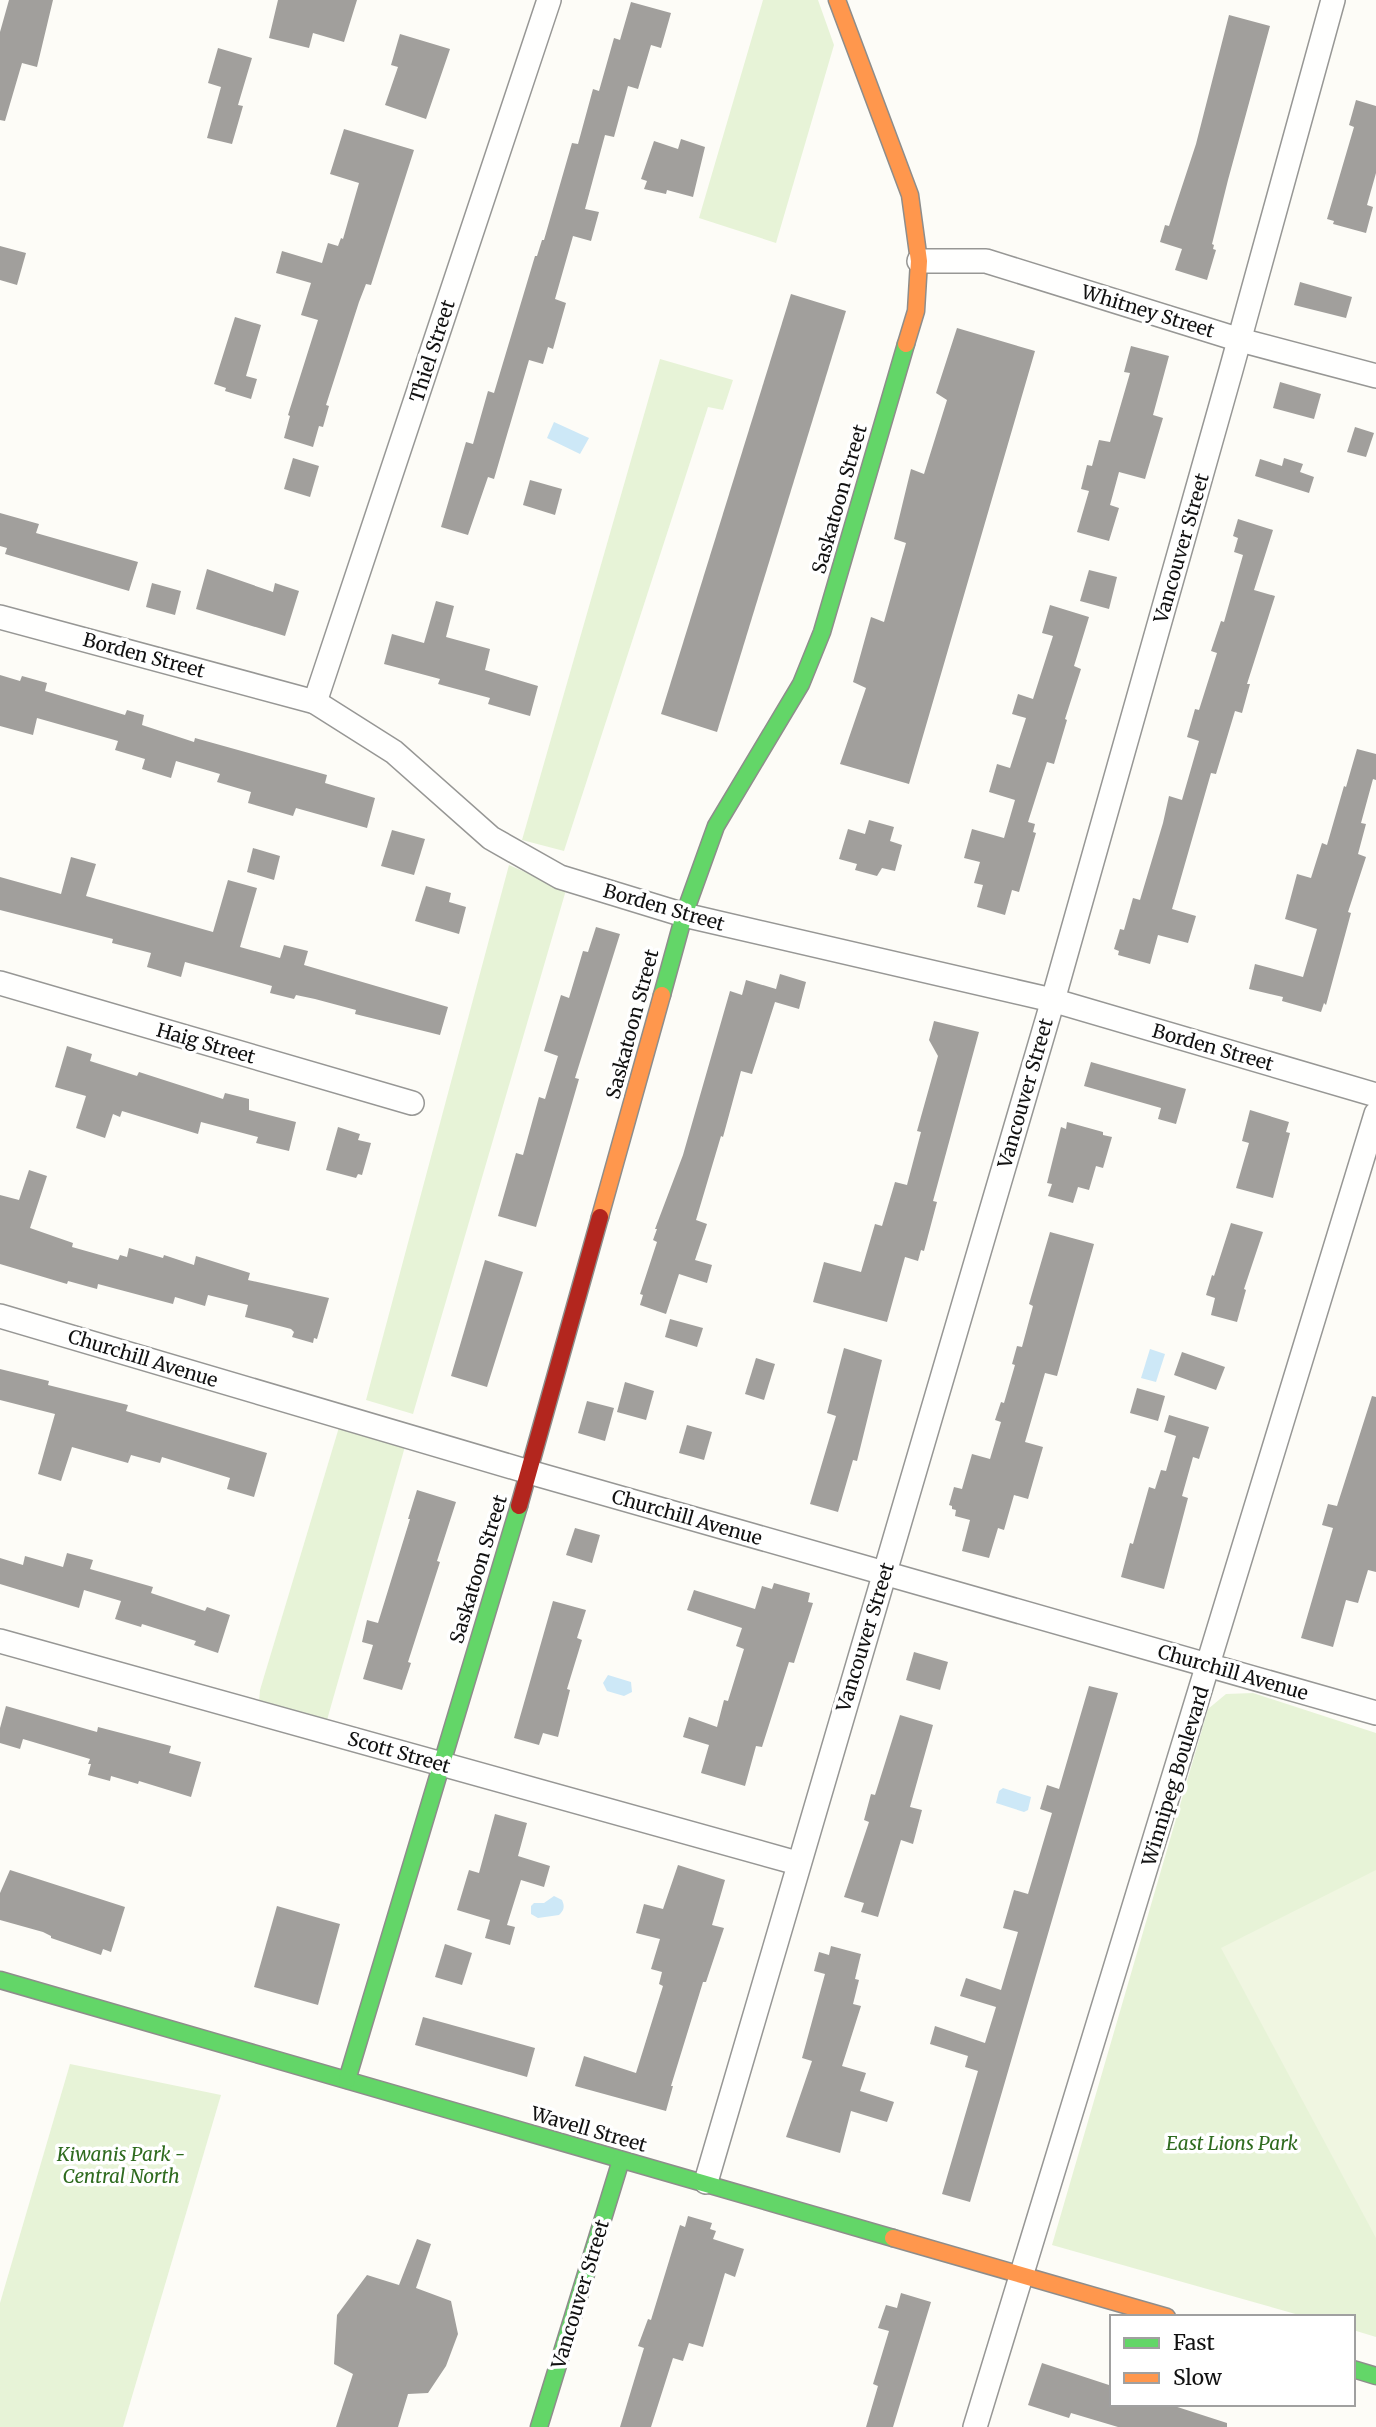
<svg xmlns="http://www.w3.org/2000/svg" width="1376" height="2427" font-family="Merriweather,serif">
	<rect width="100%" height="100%" fill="#fdfcf7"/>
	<g fill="#e7f3d7">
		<polygon points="763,0 818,0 834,45 776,243 699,218"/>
		<polygon points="660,359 733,380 723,410 708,407 564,851 522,840"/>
		<polygon points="509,865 566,890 413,1414 366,1400"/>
		<polygon points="340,1424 406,1443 327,1720 259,1702 260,1690"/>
		<polygon points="1253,1693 1376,1733 1376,2337 1353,2330 1353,2317 1306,2317 1052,2245 1208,1709 1226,1694"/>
		<polygon points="70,2064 221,2095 123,2427 0,2427 0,2303"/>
	</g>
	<polygon fill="#f0f6e1" points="1376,1870 1376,2238 1221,1948"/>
	<g fill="#cde8f7">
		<polygon points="554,422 589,438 580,454 547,438"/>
		<polygon points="1150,1349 1165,1354 1156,1382 1141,1378"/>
		<polygon points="608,1675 631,1682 632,1692 624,1696 607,1691 603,1683"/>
		<polygon points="1003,1788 1031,1797 1028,1810 1024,1812 996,1803 999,1791"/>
		<path d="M 554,1896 L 562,1900 C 565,1907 564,1910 559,1915 L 538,1918 L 531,1914 L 531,1906 L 534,1903 L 544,1903 Z"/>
	</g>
	<g fill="#a19f9c">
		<polygon points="9,0 53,0 37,67 22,63 5,121 0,120 0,32"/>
		<polygon points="278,0 357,0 344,42 313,33 309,48 269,38"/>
		<polygon points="631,2 671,13 661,48 651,45 638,89 628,86 614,137 605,135 585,209 599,212 591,241 573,236 555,299 566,303 553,349 548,347 543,364 529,360 494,479 488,477 468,535 441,527 466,442 473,444 488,391 494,393 535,256 537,256 542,240 544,240 572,143 578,144 593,89 599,91 614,38 620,40"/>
		<polygon points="1229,15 1270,26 1228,180 1212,244 1214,245 1213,249 1216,250 1207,280 1175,270 1182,249 1160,242 1165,225 1169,226 1196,144"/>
		<polygon points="400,34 450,49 426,119 385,105 398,67 391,65"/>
		<polygon points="218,48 252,58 238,105 243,106 232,144 207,138 221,87 208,83"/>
		<polygon points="1356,100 1376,106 1376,173 1367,205 1373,207 1366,233 1333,224 1334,221 1327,219 1354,127 1349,125"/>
		<polygon points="344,129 414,150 371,285 366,284 359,302 326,405 329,406 323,427 319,426 313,447 284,438 290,416 288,415 318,320 301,315 311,283 276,273 282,251 322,263 328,243 338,246 341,238 343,239 359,183 330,174"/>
		<polygon points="681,139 705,147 693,197 667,190 666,194 644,189 647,181 641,179 654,141 678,149"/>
		<polygon points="0,246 26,253 17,285 0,280"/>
		<polygon points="1300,282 1352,297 1346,318 1294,305"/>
		<polygon points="791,294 846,311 717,732 661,714"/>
		<polygon points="235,317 261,325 246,376 257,379 251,399 225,391 226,388 214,384"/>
		<polygon points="957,328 1035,351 909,784 840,764 866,688 853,682 871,617 884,622 906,543 894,539 911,469 924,474 947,400 936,393"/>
		<polygon points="1131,346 1169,356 1153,415 1163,418 1145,479 1119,472 1110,505 1119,508 1109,541 1077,532 1089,491 1081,489 1087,465 1092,466 1099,440 1110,442 1130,373 1124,372"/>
		<polygon points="1280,382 1321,394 1314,419 1273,408"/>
		<polygon points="1355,427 1374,433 1366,457 1347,452"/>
		<polygon points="293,458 319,466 310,497 284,489"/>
		<polygon points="1284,458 1303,464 1300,472 1314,477 1309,493 1255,476 1260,459 1282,466"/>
		<polygon points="530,480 562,489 555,515 523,505"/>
		<polygon points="0,513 39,524 36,533 138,562 129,591 5,554 7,548 0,546"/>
		<polygon points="1238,519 1273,530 1254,590 1275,596 1247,684 1250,684 1242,713 1235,711 1216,774 1211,773 1172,909 1196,916 1188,943 1158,935 1150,964 1118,955 1119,951 1114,949 1120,929 1124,930 1133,898 1140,900 1163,823 1169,796 1182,800 1199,741 1187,737 1195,709 1199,710 1217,653 1211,651 1221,621 1224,622 1243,555 1234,552 1238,538 1233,536"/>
		<polygon points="207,569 273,592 275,583 299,591 285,636 196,609"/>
		<polygon points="1089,570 1117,577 1109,609 1080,601"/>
		<polygon points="152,583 181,591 175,615 146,607"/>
		<polygon points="436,601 454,606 446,637 490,649 485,670 538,686 530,716 488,704 490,698 438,684 440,679 384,664 392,634 424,643"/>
		<polygon points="1050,605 1089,617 1074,666 1081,669 1065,719 1067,720 1054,764 1047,762 1028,822 1035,824 1033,832 1036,833 1019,892 1012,890 1005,915 977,907 983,885 974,883 980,862 964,858 972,829 1004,838 1015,800 989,792 997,764 1010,768 1026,718 1012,714 1018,694 1033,699 1053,636 1042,633"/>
		<polygon points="0,675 20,681 22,676 47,683 45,691 125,715 127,710 144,715 142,725 194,742 195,738 327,775 325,783 375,798 367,828 296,808 293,816 248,803 251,792 217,782 220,774 176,761 171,778 142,769 145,759 115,750 118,741 37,718 33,735 0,726"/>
		<polygon points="1357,749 1376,754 1376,780 1373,779 1361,823 1366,824 1358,854 1366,857 1348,912 1351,913 1326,1005 1324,1003 1321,1012 1282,1001 1283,997 1249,989 1255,964 1303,977 1317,929 1285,919 1297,874 1311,878 1322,843 1327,845 1344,786 1346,787"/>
		<polygon points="869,820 894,827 890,841 902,845 895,871 882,868 877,876 855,870 857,864 839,859 848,829 865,834"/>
		<polygon points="392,830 425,839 414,875 381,866"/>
		<polygon points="253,848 280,856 274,880 247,872"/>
		<polygon points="71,857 96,864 86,896 213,932 228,880 257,888 240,947 280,958 284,945 308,951 304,965 448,1007 440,1035 355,1014 356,1010 315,999 296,995 294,999 270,993 272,986 185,962 181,977 147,967 151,953 112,943 113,939 0,910 0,877 61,894"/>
		<polygon points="426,886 451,893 449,902 466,907 459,934 415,921"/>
		<polygon points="596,927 620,934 575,1078 579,1079 536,1227 498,1216 516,1153 523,1155 539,1097 545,1099 558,1056 544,1051 561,995 569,998 583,951 588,952"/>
		<polygon points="780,974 806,982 799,1009 775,1002 752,1074 741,1071 723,1137 721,1136 696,1220 707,1224 695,1260 712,1265 707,1283 679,1274 666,1314 640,1305 643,1295 640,1294 657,1242 653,1240 657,1229 655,1229 683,1155 730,991 742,995 746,980 776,989"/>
		<polygon points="934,1021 979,1032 933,1201 937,1202 924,1251 921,1250 918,1261 905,1257 887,1322 813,1302 824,1262 861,1272 875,1224 882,1226 895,1182 907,1185 921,1132 917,1131 938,1056 929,1040"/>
		<polygon points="67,1046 92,1054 90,1061 137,1076 139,1072 223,1099 225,1093 249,1099 249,1110 296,1122 289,1151 256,1143 258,1137 201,1122 198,1134 122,1111 120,1117 113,1114 105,1138 76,1128 86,1096 55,1087"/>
		<polygon points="1091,1062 1186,1089 1176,1124 1158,1119 1161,1108 1084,1086"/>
		<polygon points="1250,1110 1289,1122 1286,1132 1290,1133 1273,1198 1236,1188 1249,1143 1242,1141"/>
		<polygon points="1067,1122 1103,1132 1103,1135 1112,1137 1103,1168 1096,1166 1089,1190 1078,1187 1073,1203 1048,1196 1052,1184 1047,1183 1061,1127 1066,1129"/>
		<polygon points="338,1127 360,1134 358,1140 371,1143 362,1175 358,1174 356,1178 326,1170"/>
		<polygon points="29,1170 47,1176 30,1228 73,1243 72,1247 118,1260 120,1255 127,1257 129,1248 163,1258 164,1255 194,1265 196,1256 250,1273 248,1280 329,1298 317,1339 314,1338 313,1343 292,1337 294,1332 291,1329 245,1317 248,1305 208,1295 205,1306 175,1297 173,1304 98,1284 97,1289 68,1281 67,1284 0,1264 0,1195 19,1200"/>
		<polygon points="1231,1223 1263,1232 1244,1289 1246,1290 1237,1322 1211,1315 1215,1298 1206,1295 1212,1275 1214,1276"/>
		<polygon points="1050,1232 1094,1244 1057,1376 1045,1373 1025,1442 1043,1447 1028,1499 1014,1495 1004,1530 998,1528 989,1558 962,1551 970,1520 955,1516 956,1510 952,1509 952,1506 949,1505 954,1487 962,1489 972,1454 990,1459 1001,1422 995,1420 1001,1402 1004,1403 1015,1365 1012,1364 1017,1346 1022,1347 1033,1306 1029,1304"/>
		<polygon points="485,1260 523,1272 487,1387 451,1376"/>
		<polygon points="670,1319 703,1328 697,1347 665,1337"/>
		<polygon points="844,1348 882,1360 857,1461 853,1460 838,1512 810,1504 836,1416 827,1413"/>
		<polygon points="1182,1352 1225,1367 1216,1390 1174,1375"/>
		<polygon points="756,1358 775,1364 764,1400 745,1394"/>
		<polygon points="0,1369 49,1381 48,1385 128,1405 126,1411 267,1453 254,1497 227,1489 230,1478 162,1457 160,1463 131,1455 128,1463 72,1447 61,1481 38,1474 55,1414 0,1400"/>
		<polygon points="625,1382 654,1391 646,1420 617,1412"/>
		<polygon points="1137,1388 1165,1396 1158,1421 1130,1413"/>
		<polygon points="1372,1396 1376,1397 1376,1572 1368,1570 1358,1603 1346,1600 1333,1647 1301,1638 1333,1528 1322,1525 1328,1504 1337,1506"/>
		<polygon points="587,1401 614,1408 605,1441 578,1433"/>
		<polygon points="1169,1415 1209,1427 1199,1459 1193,1457 1182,1496 1188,1498 1164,1589 1121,1577 1130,1543 1133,1544 1149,1487 1155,1489 1161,1470 1166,1471 1176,1436 1164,1432"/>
		<polygon points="687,1425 712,1432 704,1460 679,1453"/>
		<polygon points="417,1490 456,1502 437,1561 440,1562 408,1662 411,1663 402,1690 363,1679 373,1645 362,1642 367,1620 378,1623 410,1519 408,1519"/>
		<polygon points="575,1528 600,1535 592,1563 566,1555"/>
		<polygon points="67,1553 93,1560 90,1569 153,1587 151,1593 205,1611 207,1607 230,1615 218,1653 194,1645 196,1641 142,1624 141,1627 115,1619 121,1601 84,1590 79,1608 0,1584 0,1558 23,1565 25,1556 63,1567"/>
		<polygon points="774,1583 810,1593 808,1602 813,1603 794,1663 789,1662 762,1747 756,1746 745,1786 701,1773 709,1745 683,1737 689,1717 717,1727 724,1700 728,1701 744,1649 736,1646 742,1628 687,1610 694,1590 755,1609 762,1586 772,1589"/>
		<polygon points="553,1601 586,1610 577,1638 582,1640 567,1689 570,1690 558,1737 543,1733 539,1745 514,1738"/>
		<polygon points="914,1652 948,1662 940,1690 906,1680"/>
		<polygon points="1089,1686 1118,1693 970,2202 942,2194 978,2071 965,2067 968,2056 930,2044 935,2026 985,2043 996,2007 960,1996 966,1978 1001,1990 1018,1932 1003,1928 1014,1890 1028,1894 1052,1813 1040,1809 1047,1785 1059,1789"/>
		<polygon points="6,1706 97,1732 98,1727 171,1746 169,1753 201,1762 191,1797 139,1781 138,1784 111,1776 110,1781 88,1775 91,1764 88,1764 90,1759 23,1739 20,1749 0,1743 0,1728"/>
		<polygon points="900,1715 933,1725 910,1807 922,1810 913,1844 901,1840 878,1917 861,1912 864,1903 844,1897 869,1822 864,1820 871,1794 875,1795"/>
		<polygon points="495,1814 527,1823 518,1856 550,1866 544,1887 521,1880 507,1925 515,1927 510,1945 485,1938 490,1920 457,1910 469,1870 479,1873"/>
		<polygon points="678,1865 725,1880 712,1925 724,1928 706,1982 703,1982 671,2086 673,2086 666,2111 575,2086 584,2056 636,2073 663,1986 659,1984 662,1972 651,1969 660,1939 636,1933 644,1904 663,1909"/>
		<polygon points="10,1870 125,1907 111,1952 103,1949 101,1955 51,1938 51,1936 43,1932 0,1920 0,1893"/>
		<polygon points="277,1906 340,1924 318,2005 254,1987"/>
		<polygon points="445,1944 472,1953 462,1985 435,1977"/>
		<polygon points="831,1946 861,1954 855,1979 859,1980 853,2004 861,2006 842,2066 866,2073 860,2091 894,2102 887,2122 851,2111 840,2153 786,2137 812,2061 802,2058 825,1974 814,1971 819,1952 829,1955"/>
		<polygon points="423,2017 535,2048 527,2077 415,2045"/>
		<polygon points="688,2216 712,2223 710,2229 716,2231 713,2239 744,2249 735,2277 725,2273 703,2347 689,2343 683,2361 673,2358 651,2427 620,2427 644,2348 638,2346 648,2319 651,2320 680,2225 685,2227"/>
		<polygon points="417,2239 431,2244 416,2288 451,2301 458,2334 446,2366 428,2393 408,2394 398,2427 336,2427 353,2374 334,2364 337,2315 367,2275 399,2285"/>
		<polygon points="901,2293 931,2302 893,2427 866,2427 878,2386 873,2384 889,2331 878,2328 886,2305 897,2308"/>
		<polygon points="1042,2363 1112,2386 1112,2404 1168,2404 1227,2423 1227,2427 1118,2427 1071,2413 1069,2418 1028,2405"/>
	</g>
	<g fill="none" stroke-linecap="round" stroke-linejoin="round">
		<g stroke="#979795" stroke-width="26">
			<g id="street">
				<polyline points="919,261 986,261 1240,340 1376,376"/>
				<polyline points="0,617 315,702 394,752 491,838 560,877 684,915 1052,1000 1376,1095"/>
				<polyline points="315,702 549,0"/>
				<polyline points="0,983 412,1103"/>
				<polyline points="0,1316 529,1472 1376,1713"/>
				<polyline points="0,1641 797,1863"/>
				<path d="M 706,2182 C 819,1787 939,1394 1053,1000 C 1148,667 1242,334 1333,0"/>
				<polyline points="975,2427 1376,1114"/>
			</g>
		</g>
		<g stroke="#8e8d8b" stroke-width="19">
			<g id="fast">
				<polyline points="662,995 684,915 716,826 801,684 822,632 906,344"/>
				<polyline points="0,1980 893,2238"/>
				<polyline points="347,2080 519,1506"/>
				<polyline points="1353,2369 1376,2376"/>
				<polyline points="539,2427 621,2160"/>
			</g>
		</g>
		<g stroke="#8e8d8b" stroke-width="19">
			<g id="slow">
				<polyline points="837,0 910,195 919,261 916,311 906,344"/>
				<polyline points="600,1217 662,995"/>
				<polyline points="893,2238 1167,2317"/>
			</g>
		</g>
		<g stroke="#8e8d8b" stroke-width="19">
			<polyline id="jam" points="519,1506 600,1217"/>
		</g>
		<use href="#street" stroke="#fffffe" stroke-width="23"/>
		<use href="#fast" stroke="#63d668" stroke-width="16"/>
		<use href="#slow" stroke="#ff974d" stroke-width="16"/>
		<use href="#jam" stroke="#b3261e" stroke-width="16"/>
	</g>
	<g text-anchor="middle" stroke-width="7" stroke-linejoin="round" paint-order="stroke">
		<g font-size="19" fill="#111" stroke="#fff">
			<text transform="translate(1148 311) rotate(17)" y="7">Whitney Street</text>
			<text transform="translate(432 351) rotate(-72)" y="7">Thiel Street</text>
			<text transform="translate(839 499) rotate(-74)" y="7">Saskatoon Street</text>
			<text transform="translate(1181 548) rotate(-74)" y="7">Vancouver Street</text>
			<text transform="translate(144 655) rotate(15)" y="7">Borden Street</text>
			<text transform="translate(664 907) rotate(16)" y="7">Borden Street</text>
			<text transform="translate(632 1024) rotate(-75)" y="7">Saskatoon Street</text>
			<text transform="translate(206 1043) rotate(16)" y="7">Haig Street</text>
			<text transform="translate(1213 1047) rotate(16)" y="7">Borden Street</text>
			<text transform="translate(1025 1093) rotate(-74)" y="7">Vancouver Street</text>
			<text transform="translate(143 1358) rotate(17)" y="7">Churchill Avenue</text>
			<text transform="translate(687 1517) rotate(16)" y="7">Churchill Avenue</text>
			<text transform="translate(478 1569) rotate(-73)" y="7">Saskatoon Street</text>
			<text transform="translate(865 1637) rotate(-73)" y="7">Vancouver Street</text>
			<text transform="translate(1233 1672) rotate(16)" y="7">Churchill Avenue</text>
			<text transform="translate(399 1752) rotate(16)" y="7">Scott Street</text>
			<text transform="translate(1175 1776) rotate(-73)" y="7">Winnipeg Boulevard</text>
			<text transform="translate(589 2129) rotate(16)" y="7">Wavell Street</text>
			<text transform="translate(580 2294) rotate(-73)" y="7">Vancouver Street</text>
		</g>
		<g font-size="19" font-style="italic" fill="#2f6b1f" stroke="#fff">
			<text x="1232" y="2150">East Lions Park</text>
			<text x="121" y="2161">Kiwanis Park -<tspan x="121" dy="22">Central North</tspan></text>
		</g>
	</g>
	<rect x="1110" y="2315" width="245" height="91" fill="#ffffff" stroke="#a0a0a0" stroke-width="2"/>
	<rect x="1124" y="2338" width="35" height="10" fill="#63d668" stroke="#a0a0a0" stroke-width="2"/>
	<text x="1173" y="2350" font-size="21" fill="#111111">Fast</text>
	<rect x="1124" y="2373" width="35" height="10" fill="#ff974d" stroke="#a0a0a0" stroke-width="2"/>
	<text x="1173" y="2385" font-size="21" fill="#111111">Slow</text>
</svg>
